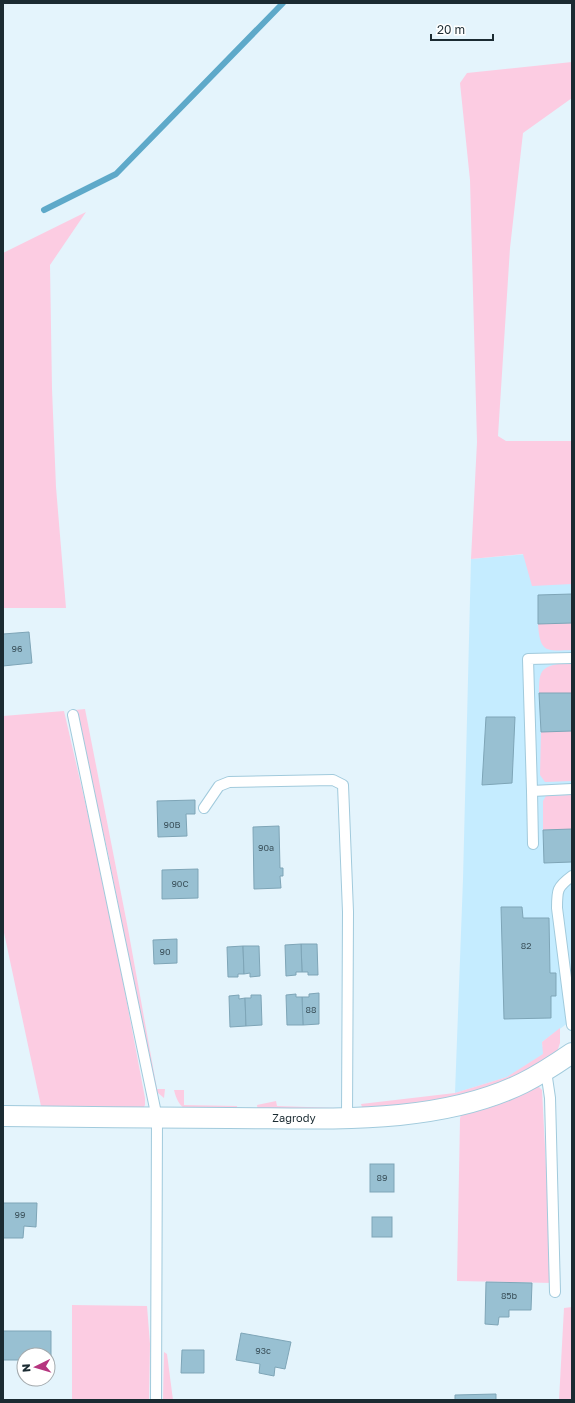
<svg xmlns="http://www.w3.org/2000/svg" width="575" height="1403" font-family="'Golos Text',sans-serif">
	<rect width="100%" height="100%" fill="#e4f4fc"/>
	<polygon fill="#c5ecff" points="572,550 572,1020 542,1042 544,1054 507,1077 455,1093 463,879 471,559"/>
	<g fill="#fccce2">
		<polygon points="572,62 572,98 523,133 510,248 498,436 506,441 572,441 572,584 532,586 523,554 471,559 477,442 470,180 460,83 467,73"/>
		<polygon points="86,212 50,265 52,389 56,487 66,608 3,608 3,253"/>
		<path d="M 572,623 L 572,650 C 546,651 540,653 538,624 Z"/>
		<path d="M 563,663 L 572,663 L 572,693 L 539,693 C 539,671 540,667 563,663 Z"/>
		<polygon points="85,709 128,929 157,1089 165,1089 164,1098 157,1092 154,1087 108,853 75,710"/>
		<polygon points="64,711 107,897 145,1098 145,1105 143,1109 3,1109 3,1106 41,1106 3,928 3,716"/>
		<polygon points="572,731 572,781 545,782 540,775 541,732"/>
		<polygon points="572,795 572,829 543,830 543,801 546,796"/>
		<polygon points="560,1028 560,1043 557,1052 519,1078 456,1098 363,1110 361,1104 455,1093 507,1077 543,1054 542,1042"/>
		<polygon points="534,1087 539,1087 542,1090 552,1283 457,1281 460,1119 461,1114"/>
		<path d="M 174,1090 L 184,1090 L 184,1105 L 237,1106 L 238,1113 L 187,1110 C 179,1106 176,1098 174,1090 Z"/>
		<polygon points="276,1101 277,1106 337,1108 332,1112 258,1113 257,1105"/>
		<polygon points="72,1305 147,1306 150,1344 149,1400 72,1400"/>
		<polygon points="572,1307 572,1400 559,1400 564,1308"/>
		<polygon points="164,1352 167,1354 173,1400 163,1400"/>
	</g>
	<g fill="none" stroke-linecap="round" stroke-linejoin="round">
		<polyline stroke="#5ea9c9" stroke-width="6" points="44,210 116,174 283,3"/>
	</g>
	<g fill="#98c0d2" stroke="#7ea5b7">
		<polygon points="572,594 572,623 538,624 538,595"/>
		<polygon points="29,632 32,663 3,666 3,634"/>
		<polygon points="539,693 572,693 572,731 541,732"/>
		<polygon points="486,717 515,717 512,783 482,785"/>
		<polygon points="195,800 195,814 186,814 187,836 158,837 157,801"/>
		<polygon points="279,826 280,868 283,868 283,876 280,876 281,888 254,889 253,827"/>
		<polygon points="572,829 572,862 544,863 543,830"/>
		<polygon points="198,869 198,898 162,899 162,870"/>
		<polygon points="501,907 522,907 523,918 549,918 550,973 556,973 556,996 551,996 551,1018 504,1019"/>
		<polygon points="177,939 177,963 154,964 153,940"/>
		<polygon points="301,944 317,944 318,975 308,975 308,972 302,972"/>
		<polygon points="301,944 302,972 296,972 296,975 286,976 285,945"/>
		<polygon points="243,946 244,974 238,974 238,977 228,977 227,947"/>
		<polygon points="243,946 259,946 260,976 250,977 250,973 244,974"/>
		<polygon points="319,993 319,1024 303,1025 302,997 309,997 309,994"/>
		<polygon points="296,994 296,997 302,997 303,1025 287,1025 286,995"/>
		<polygon points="239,995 239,999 245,998 246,1026 230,1027 229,996"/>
		<polygon points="251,995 261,995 262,1025 246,1026 245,998 251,998"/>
		<rect x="370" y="1164" width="24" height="28"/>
		<polygon points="3,1203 37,1203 36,1227 24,1226 23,1238 3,1238"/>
		<rect x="372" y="1217" width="20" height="20"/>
		<polygon points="486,1282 532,1283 531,1310 509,1310 509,1317 499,1317 498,1325 485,1324"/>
		<polygon points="3,1331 51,1331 51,1360 48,1360 48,1355 24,1355 24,1360 3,1360"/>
		<polygon points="241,1333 291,1342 285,1369 275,1367 274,1376 259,1373 260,1364 236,1360"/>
		<polygon points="182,1350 204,1350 204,1373 181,1373"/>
		<polygon points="496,1394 496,1400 455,1400 455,1395"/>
	</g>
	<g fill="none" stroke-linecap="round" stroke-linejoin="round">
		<g stroke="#a1cadc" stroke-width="12">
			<g id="lane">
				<polyline points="572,658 528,659 532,791 572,789"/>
				<polyline points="73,715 157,1118 156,1400"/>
				<polyline points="532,791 533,844"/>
				<polyline points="204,808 219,786 229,782 333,780 343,785 348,912 347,1118"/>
				<path d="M 572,876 C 557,887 557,890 557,908 L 572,1025"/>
				<polyline points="546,1071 550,1098 555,1292"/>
			</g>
		</g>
		<g stroke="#a1cadc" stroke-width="22">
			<path id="street" d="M 3,1116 C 78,1117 154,1118 229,1118 C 324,1118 436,1126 523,1083 C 541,1074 556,1064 572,1053"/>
		</g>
		<use href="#lane" stroke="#fff" stroke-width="10"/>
		<use href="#street" stroke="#fff" stroke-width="20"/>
	</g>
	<g text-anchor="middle" stroke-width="3" stroke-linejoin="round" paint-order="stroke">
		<g font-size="9" fill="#3a505a">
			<text x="17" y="652">96</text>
			<text x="172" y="828">90B</text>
			<text x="266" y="851">90a</text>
			<text x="180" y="887">90C</text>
			<text x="526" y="949">82</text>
			<text x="165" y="955">90</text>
			<text x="311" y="1013">88</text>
			<text x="382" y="1181">89</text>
			<text x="20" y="1218">99</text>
			<text x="509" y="1299">85b</text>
			<text x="263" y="1354">93c</text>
		</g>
		<g font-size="11" fill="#1b2b32" stroke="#fff">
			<text x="294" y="1122">Zagrody</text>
		</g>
	</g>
	<rect width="575" height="1403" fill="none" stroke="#1b2b32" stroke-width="8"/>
	<g transform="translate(36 1367) rotate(265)"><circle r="19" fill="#ffffff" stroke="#a4aaad"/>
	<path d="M0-3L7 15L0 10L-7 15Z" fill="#b6357f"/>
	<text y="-6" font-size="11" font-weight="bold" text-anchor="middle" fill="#1b2b32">N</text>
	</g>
	<path d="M431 34v6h62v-6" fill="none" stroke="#1b2b32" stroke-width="2"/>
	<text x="437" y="34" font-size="12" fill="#1b2b32" stroke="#ffffff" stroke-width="3" paint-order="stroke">20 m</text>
</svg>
